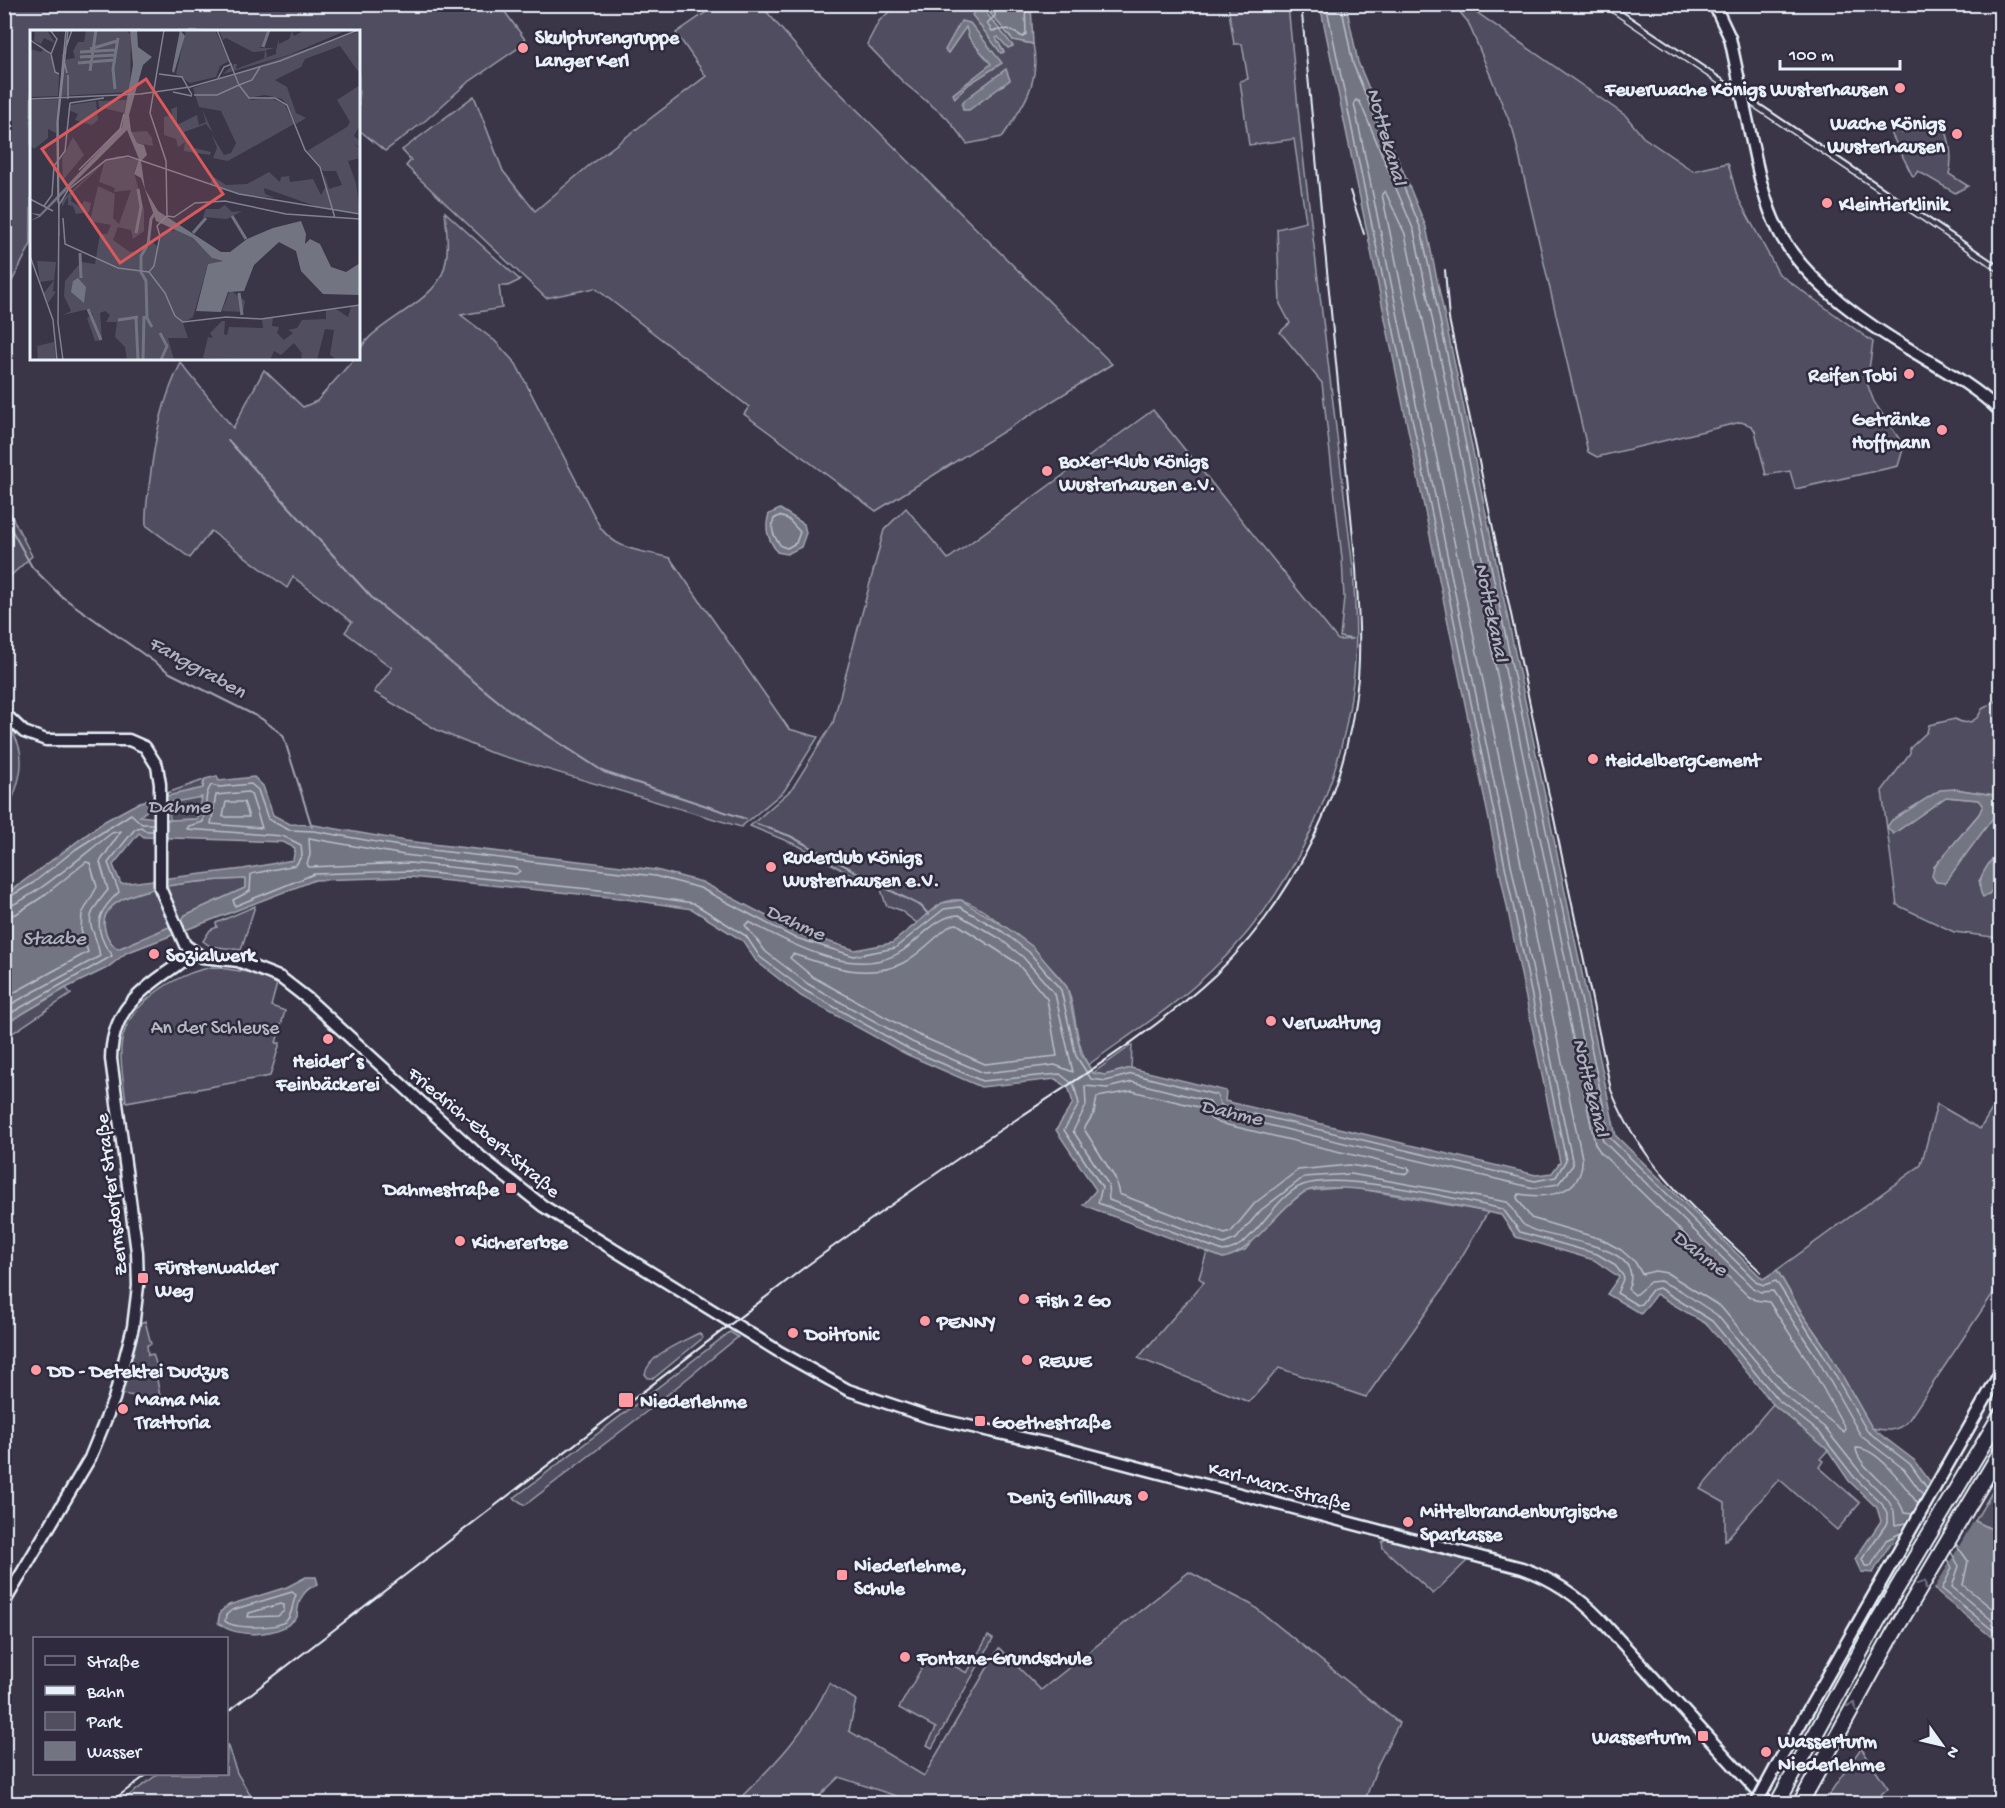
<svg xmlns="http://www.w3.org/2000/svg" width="2005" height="1808" font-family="'Gochi Hand',sans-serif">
	<rect width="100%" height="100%" fill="#3a3648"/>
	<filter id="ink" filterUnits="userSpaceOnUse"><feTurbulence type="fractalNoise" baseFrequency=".0167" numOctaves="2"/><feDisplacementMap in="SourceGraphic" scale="12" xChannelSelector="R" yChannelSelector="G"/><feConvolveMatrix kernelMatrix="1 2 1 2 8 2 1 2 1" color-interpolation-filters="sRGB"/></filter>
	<g filter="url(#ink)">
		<g fill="#504e5f" stroke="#9ca0ac" stroke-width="1.5">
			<polygon points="5,4 506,5 502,8 527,42 466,84 426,120 385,151 359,130 358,32 32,32 31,244 5,295"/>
			<polygon points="718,4 761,5 812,65 1112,364 876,511 744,414 749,407 595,288 546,298 406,166 411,160 402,150 474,96 503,171 535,211 592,163 706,76 676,33"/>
			<path d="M 897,5 L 990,5 L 990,13 L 1013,40 L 1033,44 C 1041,82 1023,107 1002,137 L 967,144 L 947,118 L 903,82 L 867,44 L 879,21 Z"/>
			<path d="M 1228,5 L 1288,5 L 1301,139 L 1353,568 C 1355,606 1358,644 1353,682 C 1341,789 1290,897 1211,971 C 1174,1007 1129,1035 1088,1065 C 1074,1041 1076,1003 1066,986 C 1053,966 983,903 960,900 C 942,898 930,912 917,923 L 900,910 L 886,905 L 880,886 L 863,881 L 799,846 L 750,826 L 792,789 L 833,723 L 884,530 L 906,508 L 948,559 L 1153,410 L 1338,640 L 1353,639 L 1340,637 L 1344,598 L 1342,558 L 1322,383 L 1280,332 L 1290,323 L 1280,304 L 1277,229 L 1306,222 L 1294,139 L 1249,145 L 1240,81 L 1248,79 L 1242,44 L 1234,44 Z"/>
			<polygon points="1454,5 1466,5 1626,116 1643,137 1693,171 1728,163 1737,196 1779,274 1873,342 1867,383 1874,402 1904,446 1898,466 1795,489 1790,471 1766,475 1755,431 1752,426 1741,422 1597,457 1588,452 1513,130 1468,22"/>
			<path d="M 1932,118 C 1951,122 1953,159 1949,174 L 1968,186 L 1955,193 L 1918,171 L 1914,176 L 1912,175 L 1891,133 L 1900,128 L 1902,133 L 1933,123 Z"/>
			<path d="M 445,212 L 520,280 L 508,286 L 499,286 L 502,308 L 461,315 L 495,341 L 516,364 L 600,527 C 618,552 642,550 670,558 L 789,729 L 818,737 L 784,791 L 741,827 L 489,752 L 437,730 L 374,692 L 392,668 L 345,632 L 352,622 L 293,577 L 287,588 L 211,531 L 190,558 L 146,525 C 145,510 148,494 150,479 C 155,438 162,400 181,363 L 233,428 L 264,370 L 303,407 L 317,401 L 354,359 L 358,358 C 358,329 431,307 443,272 C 450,253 447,233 445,212 Z"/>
			<polygon points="4,501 32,556 5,581 4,581"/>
			<path d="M 2000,699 L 2000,796 L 1955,789 L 1893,834 L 1946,797 L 1979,800 L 1984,805 L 1979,814 L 1934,867 L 1944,883 L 2000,808 L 2000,848 L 1979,881 L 1989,894 L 2000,873 L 2000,938 L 1954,932 L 1897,905 L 1882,791 L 1910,753 L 1910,748 L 1927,732 L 1929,725 L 1955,719 C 1967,726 1977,722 1982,709 Z"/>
			<path d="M 5,724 C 32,750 20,785 5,815 Z"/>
			<polygon points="204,780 197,819 170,820 167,793"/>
			<path d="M 245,879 L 245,888 L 185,915 L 181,922 L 118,949 C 110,944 104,933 104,922 C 104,884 216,880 245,879 Z"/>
			<polygon points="255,906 241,950 210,946 203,941 210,930 217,927 216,923"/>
			<path d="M 213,967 L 254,973 L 277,984 L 271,1006 L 285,1011 L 276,1043 L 280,1043 L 270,1076 L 126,1102 C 124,1084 120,1065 121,1047 C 124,1005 176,973 213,967 Z"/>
			<polygon points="66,988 71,994 5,1038 5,1024"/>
			<polygon points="1132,1045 1131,1068 1105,1075 1093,1073"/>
			<path d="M 2000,1096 L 2000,1283 L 1908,1421 C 1897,1432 1886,1431 1872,1428 L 1828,1351 L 1803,1315 L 1777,1270 L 1921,1165 L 1937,1104 L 1980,1129 Z"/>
			<polygon points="1350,1187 1488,1212 1442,1290 1366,1397 1279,1368 1249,1402 1138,1358 1204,1282 1199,1278 1207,1252 1223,1258 1245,1250 1270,1220 1305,1191"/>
			<polygon points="145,1321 151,1344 147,1345 148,1355 153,1354 158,1370 156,1374 161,1402 155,1399 121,1394 138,1324"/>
			<polygon points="730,1332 738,1337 646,1412 525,1505 514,1498"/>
			<path d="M 699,1333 L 703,1338 L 654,1378 L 648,1378 L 645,1374 C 649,1354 682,1342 699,1333 Z"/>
			<polygon points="1773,1404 1828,1450 1820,1459 1823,1461 1819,1467 1860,1503 1837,1530 1779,1479 1725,1541 1725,1503 1700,1489"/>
			<polygon points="2000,1478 2000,1533 1975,1521"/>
			<polygon points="1386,1539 1467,1561 1433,1594 1383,1548 1382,1542"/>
			<path d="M 1189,1572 L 1252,1605 L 1399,1723 L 1378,1764 L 1364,1803 L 920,1804 L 839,1777 L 812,1803 L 735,1803 C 772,1767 808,1731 829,1683 L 856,1700 L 849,1731 L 924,1776 L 999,1648 L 1041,1690 Z"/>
			<polygon points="988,1636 993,1639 932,1748 927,1745 936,1728 899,1708 930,1653 967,1673"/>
			<polygon points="227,1744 237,1773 255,1803 119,1803 158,1774 226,1774"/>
			<polygon points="1861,1748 1888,1788 1872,1803 1823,1803"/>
		</g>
		<g fill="#737482" stroke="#a2a6b1" stroke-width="1.5" fill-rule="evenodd">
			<polygon points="978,5 983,9 1013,46 1008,48 998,37 996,38 1004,52 1001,53 972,15"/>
			<polygon points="990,5 1031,5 1033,44 1013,40 990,13"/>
			<path d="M 1320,5 L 1346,5 L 1358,62 L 1426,227 L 1616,1136 L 1763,1279 L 1777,1270 L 1803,1315 L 1828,1351 L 1872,1428 L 1914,1460 L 1940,1495 L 1975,1521 L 2000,1533 L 2000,1644 L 1939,1594 L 1934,1588 L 1946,1566 L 1911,1536 L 1890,1544 L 1873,1573 L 1861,1572 L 1855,1559 L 1881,1521 L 1877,1508 L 1849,1481 L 1828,1450 L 1773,1404 L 1708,1325 L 1656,1294 L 1641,1314 L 1607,1294 L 1619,1277 L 1594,1260 L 1516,1237 L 1501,1215 C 1466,1208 1330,1175 1303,1193 C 1276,1210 1252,1254 1223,1258 L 1083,1205 L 1096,1190 L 1056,1130 L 1073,1103 L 1069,1089 L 1056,1079 L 981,1087 L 906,1054 L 801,996 L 756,961 L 743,941 L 692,909 L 619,898 L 410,877 L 315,880 L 126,953 L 107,968 L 66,988 L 5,1024 L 5,895 L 105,821 L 140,802 L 203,788 L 205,779 L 217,776 L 219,781 L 254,777 L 263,786 L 273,815 L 290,824 L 314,825 L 406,841 L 656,870 L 702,882 L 795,931 L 855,950 L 892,943 L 942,903 L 961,900 L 1006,927 L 1033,947 L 1067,987 L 1081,1054 L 1093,1073 L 1105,1075 L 1131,1068 L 1226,1091 L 1225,1101 L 1536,1175 L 1552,1173 L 1560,1162 ZM 202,797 L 197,819 L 170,820 L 140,816 L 153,806 ZM 139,833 L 144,837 L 283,842 L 295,848 L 293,860 L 243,869 L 121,884 L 113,865 ZM 245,879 L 245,888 L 185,915 L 181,922 L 118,949 C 110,944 104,933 104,923 C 104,884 216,880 245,879 Z"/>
			<polygon points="961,21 970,23 1002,63 969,84 955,98 953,94 991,64 969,38 966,27 948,53 945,50"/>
			<polygon points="1006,69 1010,80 969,110 963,110 962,104 966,99"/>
			<path d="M 780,509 L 804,524 L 806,533 L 801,547 L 787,554 L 777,552 C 768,538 764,530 769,514 Z"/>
			<polygon points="1955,789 2000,796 2000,808 1945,883 1936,882 1932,876 1934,867 1979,814 1983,805 1979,800 1946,797 1893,834 1887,827 1892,820 1940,790"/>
			<path d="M 2000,848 C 2001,865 2002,889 1983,897 C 1972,880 1991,862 2000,848 Z"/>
			<path d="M 306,1577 L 316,1577 L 318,1584 C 302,1590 298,1601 297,1617 C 280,1637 237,1639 218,1623 L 220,1612 L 229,1605 L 287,1587 Z"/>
		</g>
		<polygon fill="#3a3648" points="1931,1479 1942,1493 1976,1517 1933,1591 1931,1587 1943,1567 1910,1539 1892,1546 1874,1576"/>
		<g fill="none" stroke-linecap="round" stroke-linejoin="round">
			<g stroke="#b9bfc9" stroke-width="1.5">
				<polyline points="995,4 995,16 987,23 992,31 1008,29 1023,37 1026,34 1025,4"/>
				<path d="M 1326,4 L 1566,1160 L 1556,1177 L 1535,1181 L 1224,1107 L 1220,1104 L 1217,1095 L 1132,1074 L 1106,1081 L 1091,1079 L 1076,1056 L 1061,990 L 1029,952 L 1003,932 L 960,907 L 944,909 L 895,948 L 854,956 L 793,937 L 700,888 L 655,876 L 405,847 L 314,831 L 289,830 L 268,819 L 258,790 L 251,784 L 220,787 L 211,785 L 207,793 L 203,822 L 188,826 L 186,829 L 283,836 L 301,845 L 302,855 L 296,865 L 251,874 L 250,891 L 233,900 L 235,906 L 314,874 L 410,871 L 619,892 L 693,903 L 746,936 L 760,957 L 804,990 L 909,1049 L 982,1081 L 1060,1074 L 1074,1085 L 1079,1104 L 1064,1130 L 1102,1187 L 1098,1203 L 1223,1251 C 1254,1249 1273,1196 1303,1185 C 1342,1171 1460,1200 1503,1209 L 1520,1232 L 1597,1254 L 1614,1264 L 1624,1277 L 1617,1293 L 1637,1305 L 1641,1304 L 1652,1290 L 1659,1288 L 1712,1321 L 1777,1399 L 1819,1432 L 1854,1477 L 1882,1504 L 1887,1514 L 1887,1523 L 1862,1559 L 1865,1566 L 1871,1566 L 1886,1540 L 1901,1533"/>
				<polyline points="1341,4 1353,64 1421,229 1610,1138 1758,1283 1764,1285 1776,1281 1823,1354 1867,1431 1910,1464 1927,1488"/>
				<path d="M 1385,191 L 1405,234 L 1595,1144 L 1601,1153 L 1747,1295 L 1755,1300 L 1769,1302 L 1809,1363 L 1845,1428 L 1844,1432 L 1789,1388 L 1721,1307 L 1667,1273 L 1655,1271 L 1642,1274 L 1635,1262 L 1621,1250 L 1601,1239 L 1531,1218 L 1517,1198 L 1519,1194 C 1546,1199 1584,1194 1582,1158 L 1382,194 Z"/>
				<path d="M 779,516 L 788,519 L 800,532 L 796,543 L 787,548 L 781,546 C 774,537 770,530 774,519 Z"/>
				<polygon points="248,792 251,794 262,828 211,824 216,795"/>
				<polygon points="226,802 244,802 249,817 223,817"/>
				<polygon points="309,838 404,855 517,868 520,871 516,874 410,863 309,867 307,864 310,855"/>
				<polyline points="4,900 33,883 76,849 131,814 142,824 153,824"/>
				<path d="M 4,907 C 25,906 91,848 112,833 L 121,831 L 100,862 L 108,890 C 78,926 94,920 100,956 L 4,1008"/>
				<path d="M 959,915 L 999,938 L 1023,957 L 1055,994 L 1073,1072 L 1055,1065 L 984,1073 L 912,1042 L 808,984 L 766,952 L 745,925 L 749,922 C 795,945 862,985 909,946 C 924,934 940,915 959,915 Z"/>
				<polyline points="4,916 16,914 42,897 86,862 90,863 97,887 82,914 81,930 88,952 4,998"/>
				<path d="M 957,924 L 1017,963 L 1047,999 L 1057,1056 L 985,1064 L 916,1034 L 813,977 L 790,958 L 793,954 C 828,966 867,981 903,963 C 920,954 935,937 951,925 Z"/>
				<path d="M 4,1017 L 112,956 C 111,950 108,951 105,945 C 92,921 102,908 119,892 L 108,863 L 135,829 L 141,827 L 146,831 L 153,831"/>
				<polygon points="1132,1091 1202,1108 1211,1119 1219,1123 1408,1168 1410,1171 1407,1174 1349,1165 1298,1170 1255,1203 1231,1232 1225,1234 1119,1194 1115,1178 1084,1129 1094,1113 1097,1097"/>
				<path d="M 1912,1514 L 1904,1513 C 1897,1488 1857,1468 1856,1448 C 1878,1447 1906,1488 1918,1504"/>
				<path d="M 1907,1523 L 1895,1525 L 1894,1511 L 1888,1500 L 1860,1472 L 1824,1427 L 1783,1394 L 1717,1315 L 1681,1291 L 1660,1281 L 1650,1282 L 1635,1295 L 1628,1289 C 1650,1241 1545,1242 1524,1225 C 1517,1219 1515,1208 1507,1202 L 1351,1174 L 1304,1177 L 1261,1210 L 1236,1239 L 1224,1244 L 1109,1200 L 1108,1184 L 1073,1131 L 1086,1106 L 1085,1086 L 1107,1088 L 1132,1082 L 1209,1101 L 1215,1111 L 1222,1114 L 1534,1188 L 1558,1184 L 1573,1165 L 1354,103 L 1356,100 L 1360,102 L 1414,231 L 1603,1141 L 1753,1288 L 1761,1292 L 1773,1291 L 1817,1358 L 1861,1436 L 1904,1469 L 1923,1495"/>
				<polyline points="1956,1544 1968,1561 1963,1585 2000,1615"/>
				<polyline points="1951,1552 1959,1566 1952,1587 2000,1627"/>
				<polyline points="1947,1559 1952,1568 1942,1589 2000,1636"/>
				<path d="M 292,1592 L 296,1595 C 292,1603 293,1615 286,1621 C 276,1629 233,1629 225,1621 L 226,1615 L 232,1610 Z"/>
				<polygon points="280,1604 284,1605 284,1611 278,1616 248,1617 249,1613"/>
			</g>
			<g stroke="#a2a6b1" stroke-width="2">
				<polyline points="228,440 374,600 509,710 604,772 746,819"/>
				<polyline points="4,516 32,567 61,596 170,673 262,719 283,735 312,827"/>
				<polyline points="757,824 790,836 860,874"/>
				<polyline points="876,883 921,906 929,915"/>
			</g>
			<g stroke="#e8f1f8" stroke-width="15">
				<g id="secondary">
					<polyline points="1714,4 1730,38"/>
					<path d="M 1756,161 C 1762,188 1769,215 1783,239 C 1812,287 1866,324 1914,352 C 1944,370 1974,386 2000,411"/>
					<path d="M 4,713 L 24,732 L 46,740 L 129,740 L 145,747 L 157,766 L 160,784 L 160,888 L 185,945 L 202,957 L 238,961 L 281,978 L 308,999 L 482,1158 L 543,1206 L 778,1351 L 848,1390 L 928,1417 L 1053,1445 L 1522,1568 C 1553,1579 1577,1595 1600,1619 L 1769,1804"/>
					<path d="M 4,1603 L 90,1458 L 114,1399 L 133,1327 L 138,1286 L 137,1252 L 111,1059 C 112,1017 131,998 163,975 C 173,968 184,961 192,952"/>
					<polyline points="1777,1765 2000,1373"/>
				</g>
			</g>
			<g stroke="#e8f1f8" stroke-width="18">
				<g id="highway">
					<polyline points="1777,1804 1878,1620 2000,1416"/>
					<polyline points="1800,1804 1893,1634 2000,1453"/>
				</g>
			</g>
			<use href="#secondary" stroke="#2f2a3d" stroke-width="10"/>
			<use href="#highway" stroke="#2f2a3d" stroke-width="14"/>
			<polyline stroke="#e8f1f8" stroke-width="1.5" points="1599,4 2000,273"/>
			<g stroke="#e8f1f8" stroke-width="2">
				<polyline points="1611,4 2000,266"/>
				<polyline points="1350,191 1364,234"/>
				<path d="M 1445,270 L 1449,319 L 1611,1090 C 1641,1167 1702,1216 1761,1272"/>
				<path d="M 226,1713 L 801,1270 C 872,1218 944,1167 1017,1119 C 1085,1074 1156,1030 1215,975 C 1295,899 1348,788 1358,678 C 1361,641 1358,605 1356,568 L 1301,4"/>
				<polyline points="108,1804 148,1774"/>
			</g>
			<g stroke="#e8f1f8" stroke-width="15" stroke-linecap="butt">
				<g id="secondary-bridge">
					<polyline points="1730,38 1756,161"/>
					<polyline points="1756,1804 1777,1765"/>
				</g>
			</g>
			<use href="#secondary-bridge" stroke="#2f2a3d" stroke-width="10"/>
		</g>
		<defs><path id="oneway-chevron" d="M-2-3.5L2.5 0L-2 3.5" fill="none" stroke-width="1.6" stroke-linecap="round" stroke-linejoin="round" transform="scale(1.5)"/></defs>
		<g stroke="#70707e">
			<use href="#oneway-chevron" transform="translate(1923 1584) rotate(-59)"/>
			<use href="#oneway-chevron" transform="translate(1853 1706) rotate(-61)"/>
		</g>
	</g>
	<g fill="#ff9aa2" stroke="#2f2a3d" stroke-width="2">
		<circle cx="523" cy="48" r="6"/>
		<circle cx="1900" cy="88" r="6"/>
		<circle cx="1957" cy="134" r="6"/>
		<circle cx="1827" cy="203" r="6"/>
		<circle cx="1909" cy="374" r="6"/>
		<circle cx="1942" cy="430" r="6"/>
		<circle cx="1047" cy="471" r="6"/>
		<circle cx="1593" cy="759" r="6"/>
		<circle cx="771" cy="867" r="6"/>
		<circle cx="154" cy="954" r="6"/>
		<circle cx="1271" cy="1021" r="6"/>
		<circle cx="328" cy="1039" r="6"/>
		<rect x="505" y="1182" width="12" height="12" rx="3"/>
		<circle cx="460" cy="1241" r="6"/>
		<rect x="137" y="1272" width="12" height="12" rx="3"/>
		<circle cx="1024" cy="1299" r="6"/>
		<circle cx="925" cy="1321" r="6"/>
		<circle cx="793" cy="1333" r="6"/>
		<circle cx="1027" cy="1360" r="6"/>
		<circle cx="36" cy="1370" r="6"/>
		<rect x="618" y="1392" width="16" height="16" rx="3"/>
		<circle cx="123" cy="1409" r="6"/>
		<rect x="974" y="1415" width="12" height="12" rx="3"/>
		<circle cx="1143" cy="1496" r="6"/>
		<circle cx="1408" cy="1522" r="6"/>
		<rect x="836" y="1569" width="12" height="12" rx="3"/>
		<circle cx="905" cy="1657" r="6"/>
		<rect x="1697" y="1730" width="12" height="12" rx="3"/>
		<circle cx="1766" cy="1752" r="6"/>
	</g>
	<g text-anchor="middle" stroke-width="5" stroke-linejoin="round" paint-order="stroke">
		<g font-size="20" font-weight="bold" fill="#e8f1f8" stroke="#2f2a3d" text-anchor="start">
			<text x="535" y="43">Skulpturengruppe<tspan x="535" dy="23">Langer Kerl</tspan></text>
			<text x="1888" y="95" text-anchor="end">Feuerwache Königs Wusterhausen</text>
			<text x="1945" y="129" text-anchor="end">Wache Königs<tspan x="1945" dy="23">Wusterhausen</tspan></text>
			<text x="1839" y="210">Kleintierklinik</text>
			<text x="1897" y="381" text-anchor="end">Reifen Tobi</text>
			<text x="1930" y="425" text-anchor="end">Getränke<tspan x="1930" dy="23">Hoffmann</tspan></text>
			<text x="1059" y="467">Boxer-Klub Königs<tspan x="1059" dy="23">Wusterhausen e.V.</tspan></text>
			<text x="1605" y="766">HeidelbergCement</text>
			<text x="783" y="863">Ruderclub Königs<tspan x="783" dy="23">Wusterhausen e.V.</tspan></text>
			<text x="166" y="961">Sozialwerk</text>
			<text x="1283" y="1028">Verwaltung</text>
			<text x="328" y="1067" text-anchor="middle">Heider´s<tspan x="328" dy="23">Feinbäckerei</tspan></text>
			<text x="499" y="1195" text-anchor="end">Dahmestraße</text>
			<text x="472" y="1248">Kichererbse</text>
			<text x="155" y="1273">Fürstenwalder<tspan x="155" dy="23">Weg</tspan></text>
			<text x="1036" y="1306">Fish 2 Go</text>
			<text x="937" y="1328">PENNY</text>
			<text x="805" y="1340">Doitronic</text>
			<text x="1039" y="1367">REWE</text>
			<text x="48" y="1377">DD - Detektei Dudzus</text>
			<text x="135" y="1405">Mama Mia<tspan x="135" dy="23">Trattoria</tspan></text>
			<text x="640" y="1407">Niederlehme</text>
			<text x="992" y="1428">Goethestraße</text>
			<text x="1131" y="1503" text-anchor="end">Deniz Grillhaus</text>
			<text x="1420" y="1517">Mittelbrandenburgische<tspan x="1420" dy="23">Sparkasse</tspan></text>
			<text x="854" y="1571">Niederlehme,<tspan x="854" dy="23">Schule</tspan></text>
			<text x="917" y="1664">Fontane-Grundschule</text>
			<text x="1691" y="1743" text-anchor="end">Wasserturm</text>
			<text x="1778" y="1747">Wasserturm<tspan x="1778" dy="23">Niederlehme</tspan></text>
		</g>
		<g font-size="20" fill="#b3b8c2" stroke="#2f2a3d">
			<text x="215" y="1033">An der Schleuse</text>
		</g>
		<g font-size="20" fill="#e8f1f8" stroke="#2f2a3d">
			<text transform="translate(485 1131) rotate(40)" y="7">Friedrich-Ebert-Straße</text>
			<text transform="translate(110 1195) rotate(-97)" y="7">Zernsdorfer Straße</text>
			<text transform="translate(1280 1485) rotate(15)" y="7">Karl-Marx-Straße</text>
		</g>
		<g font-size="21" font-style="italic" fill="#aeb2bd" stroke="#2f2a3d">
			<text transform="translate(1388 136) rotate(74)" y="7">Nottekanal</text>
			<text transform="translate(1493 612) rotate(78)" y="7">Nottekanal</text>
			<text transform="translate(198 666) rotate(29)" y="7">Fanggraben</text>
			<text x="179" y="812">Dahme</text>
			<text transform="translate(796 921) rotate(24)" y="7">Dahme</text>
			<text x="54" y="944">Staabe</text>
			<text transform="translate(1592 1087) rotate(76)" y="7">Nottekanal</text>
			<text transform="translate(1232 1111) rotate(13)" y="7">Dahme</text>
			<text transform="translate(1701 1252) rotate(37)" y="7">Dahme</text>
		</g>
	</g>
	<g transform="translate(30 30)">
		<rect width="330" height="330" fill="#3a3648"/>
		<path d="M 0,0 L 17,0 L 25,13 L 14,8 L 11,14 L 4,11 L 5,3 ZM 56,0 L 96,0 L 101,5 L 100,62 L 30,66 L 32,26 L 33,30 L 45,28 L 43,21 L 48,12 L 54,12 ZM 156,0 L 185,0 L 199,31 L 190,36 L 186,47 L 160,53 L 146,44 ZM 189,0 L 239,0 L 232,17 L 228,18 L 245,18 L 236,20 L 237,27 L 234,28 L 235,21 L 223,22 L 196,8 L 193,10 ZM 275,0 L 317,0 L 259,25 L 193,44 L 204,34 L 207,34 L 206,39 L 246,24 L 246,20 L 249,9 L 249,14 L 259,9 L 262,1 L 264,6 ZM 330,1 L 330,44 L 310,16 L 275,29 L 271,37 L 245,50 L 257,57 L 266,83 L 276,88 L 266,94 L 256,73 L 252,69 L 235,65 L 219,68 L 208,57 L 221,70 L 241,68 L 255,75 L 264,94 L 198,131 L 183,128 L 187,118 L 182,105 L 194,125 L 201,123 L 206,113 L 191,81 L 169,77 L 163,58 ZM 0,10 L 12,16 L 23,28 L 23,39 L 29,45 L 28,66 L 0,67 L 0,19 L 11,22 L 14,19 ZM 330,55 L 330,95 L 324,106 L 330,111 L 330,117 L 324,114 L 330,119 L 330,128 L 318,131 L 326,153 L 330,184 L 288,177 L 234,158 L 235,164 L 245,168 L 212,165 L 180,153 L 184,147 L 196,155 L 217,154 L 239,142 L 250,152 L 251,147 L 259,146 L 260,152 L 283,149 L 291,165 L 296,156 L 294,143 L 299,159 L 312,155 L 306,141 L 293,141 L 277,121 L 317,97 L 320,92 L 307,70 ZM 28,69 L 26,103 L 18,99 L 18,108 L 4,119 L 0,115 L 0,70 ZM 97,70 L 94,83 L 69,77 L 68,71 ZM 66,71 L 68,90 L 62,95 L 45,90 L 48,84 L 38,80 L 40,75 ZM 147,77 L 147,95 L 167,85 L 169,95 L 176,92 L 172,79 L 183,103 L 176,94 L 154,102 L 159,117 L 181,122 L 180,125 L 154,121 L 155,112 L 148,117 L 146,109 L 134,105 L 134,87 L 142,85 L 141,79 ZM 117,101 L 122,108 L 123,116 L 107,113 L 101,102 ZM 43,107 L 54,125 L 33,150 L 32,128 ZM 88,126 L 109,130 L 104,142 L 114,180 L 114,201 L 103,209 L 101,200 L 88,197 L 83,210 L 100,222 L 109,221 L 120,210 L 128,217 L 132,202 L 147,200 L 163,208 L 184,229 L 193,231 L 178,234 L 163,287 L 153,293 L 158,308 L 138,308 L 144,330 L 97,330 L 95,317 L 85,307 L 87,292 L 76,292 L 80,285 L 75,281 L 70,283 L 72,310 L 65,311 L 57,288 L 63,285 L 59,279 L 33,285 L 41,281 L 34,266 L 35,251 L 51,232 L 65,234 L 70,204 L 77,204 L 81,195 L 60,191 L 68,156 L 85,164 L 83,188 L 89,194 L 101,160 L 84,162 L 85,158 L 69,152 L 74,133 L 42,163 L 41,171 L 50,177 L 54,171 L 61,173 L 59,182 L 46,184 L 43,176 L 38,175 L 38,167 L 32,177 L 32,170 L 74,131 ZM 195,175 L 202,182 L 212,181 L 197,189 L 173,187 L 176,179 L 189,179 ZM 7,231 L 26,232 L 23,261 L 26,262 L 18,273 L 14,263 L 24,250 L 10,252 ZM 200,260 L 215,271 L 213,282 L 192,281 ZM 330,275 L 330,330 L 307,330 L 300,325 L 304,300 L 295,299 L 287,330 L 272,330 L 271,323 L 274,326 L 264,313 L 251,325 L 244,321 L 240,330 L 173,328 L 178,307 L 183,308 L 180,303 L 192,291 L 195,291 L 194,304 L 197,305 L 199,297 L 233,298 L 232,289 L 243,287 L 242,296 L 249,297 L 247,303 L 254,310 L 263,303 L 258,300 L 267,298 L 272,290 L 296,289 L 296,280 L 306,279 L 318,287 L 321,277 ZM 24,312 L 26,330 L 8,330 L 7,316 Z" fill="#504e5f"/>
		<path d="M 100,0 L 107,0 L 108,17 L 122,27 L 113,35 L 99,85 L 101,101 L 107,113 L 114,115 L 117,125 L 111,131 L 115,159 L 128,181 L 191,222 L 200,222 L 217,209 L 243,198 L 271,191 L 276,204 L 275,214 L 280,209 L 290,214 L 301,237 L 316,242 L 330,233 L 330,265 L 293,264 L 271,241 L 266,221 L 249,212 L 224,235 L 214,261 L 198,262 L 191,282 L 166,281 L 178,234 L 193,231 L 182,228 L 163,208 L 126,191 L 111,148 L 104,144 L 109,129 L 97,100 L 10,187 L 0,191 L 9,186 L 0,183 L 10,184 L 92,97 L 103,35 ZM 150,0 L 155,6 L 144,43 L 142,41 ZM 48,248 L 56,257 L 54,273 L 41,262 L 43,251 Z" fill="#737482"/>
		<path fill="none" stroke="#737482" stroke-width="3" d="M 233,17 L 239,0M 60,19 L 87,11M 50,22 L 85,20M 50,27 L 85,25M 48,33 L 84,30M 60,41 L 66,0M 85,59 L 83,39 L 88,8M 202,186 L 216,209M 106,203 L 111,177 L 108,159M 163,203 L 176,188M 118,215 L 121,189 L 125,183M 117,216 L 111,226 L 111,242 L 116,251 L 117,288 L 122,297M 50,223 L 51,248M 209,263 L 212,285M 58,279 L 71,310M 106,288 L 108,330M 88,290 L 108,287M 130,303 L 137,316 L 131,330M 113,330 L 114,286"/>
		<path fill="none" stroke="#80818e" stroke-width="1.5" d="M 20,0 L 27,9 L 21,24M 134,0 L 120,83 L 136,131 L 137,186M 0,10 L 21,24 L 25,42 L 29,44M 37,43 L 33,26 L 42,0M 129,44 L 152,47 L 162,65M 38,45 L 38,69M 188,48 L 194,37 L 202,34M 209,55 L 219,68 L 245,68 L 257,75 L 275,120 L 290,137 L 305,188M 209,55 L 222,50 L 230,37M 143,62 L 162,66M 164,65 L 187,65 L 209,55 L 187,0M 0,69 L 110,64 L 160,57 L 250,31 L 328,0M 40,73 L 74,68M 49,140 L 90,99 L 94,84M 0,169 L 23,181M 28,173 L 27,93 L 36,0M 14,176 L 22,165 L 24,136 L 35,121 L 40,73M 137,186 L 144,187 L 165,173 L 195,171 L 256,184 L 330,189M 33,188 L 35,214 L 88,238 L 119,242 L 135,263 L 145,286 L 153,292 L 196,287 L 231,289 L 330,275M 29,206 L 28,91 L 38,0M 0,226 L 23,290 L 27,330M 119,242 L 124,236 L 130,206 L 127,196 L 137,186M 33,330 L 28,293 L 29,175 L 38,160 L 76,130 L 98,126 L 209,164 L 330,184"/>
		<path fill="#da5a5c" fill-opacity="0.15" stroke="#da5a5c" stroke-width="3" d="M 116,49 L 193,164 L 90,233 L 12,119 Z"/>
		<rect width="330" height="330" fill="none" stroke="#e8f1f8" stroke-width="3"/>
	</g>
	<rect width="2005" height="1808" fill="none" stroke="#2f2a3d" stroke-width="24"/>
	<rect x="12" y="12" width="1981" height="1784" fill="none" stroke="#e8f1f8" stroke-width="2" filter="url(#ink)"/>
	<rect x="33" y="1637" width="195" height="138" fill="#2f2a3d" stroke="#797a88" stroke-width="1.5"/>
	<rect x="45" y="1656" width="30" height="9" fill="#2f2a3d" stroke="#797a88" stroke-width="1.5"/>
	<text x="87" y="1667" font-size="18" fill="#e8f1f8">Straße</text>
	<rect x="45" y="1686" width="30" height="9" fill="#e8f1f8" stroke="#797a88" stroke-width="1.5"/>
	<text x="87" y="1697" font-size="18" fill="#e8f1f8">Bahn</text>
	<rect x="45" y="1712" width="30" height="18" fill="#504e5f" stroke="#797a88" stroke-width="1.5"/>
	<text x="87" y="1727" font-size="18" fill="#e8f1f8">Park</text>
	<rect x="45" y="1742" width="30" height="18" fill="#737482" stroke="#797a88" stroke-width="1.5"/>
	<text x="87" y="1757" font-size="18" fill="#e8f1f8">Wasser</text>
	<g transform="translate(1942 1745) rotate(124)" stroke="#2f2a3d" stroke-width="4.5" paint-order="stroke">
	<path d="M0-4.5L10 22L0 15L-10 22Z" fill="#e8f1f8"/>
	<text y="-9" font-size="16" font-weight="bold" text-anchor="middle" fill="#e8f1f8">N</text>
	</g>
	<path d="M1780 60v9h120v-9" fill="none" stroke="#e8f1f8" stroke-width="3"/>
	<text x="1789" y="60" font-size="18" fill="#e8f1f8" stroke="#2f2a3d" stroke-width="4.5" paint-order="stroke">100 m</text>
</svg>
